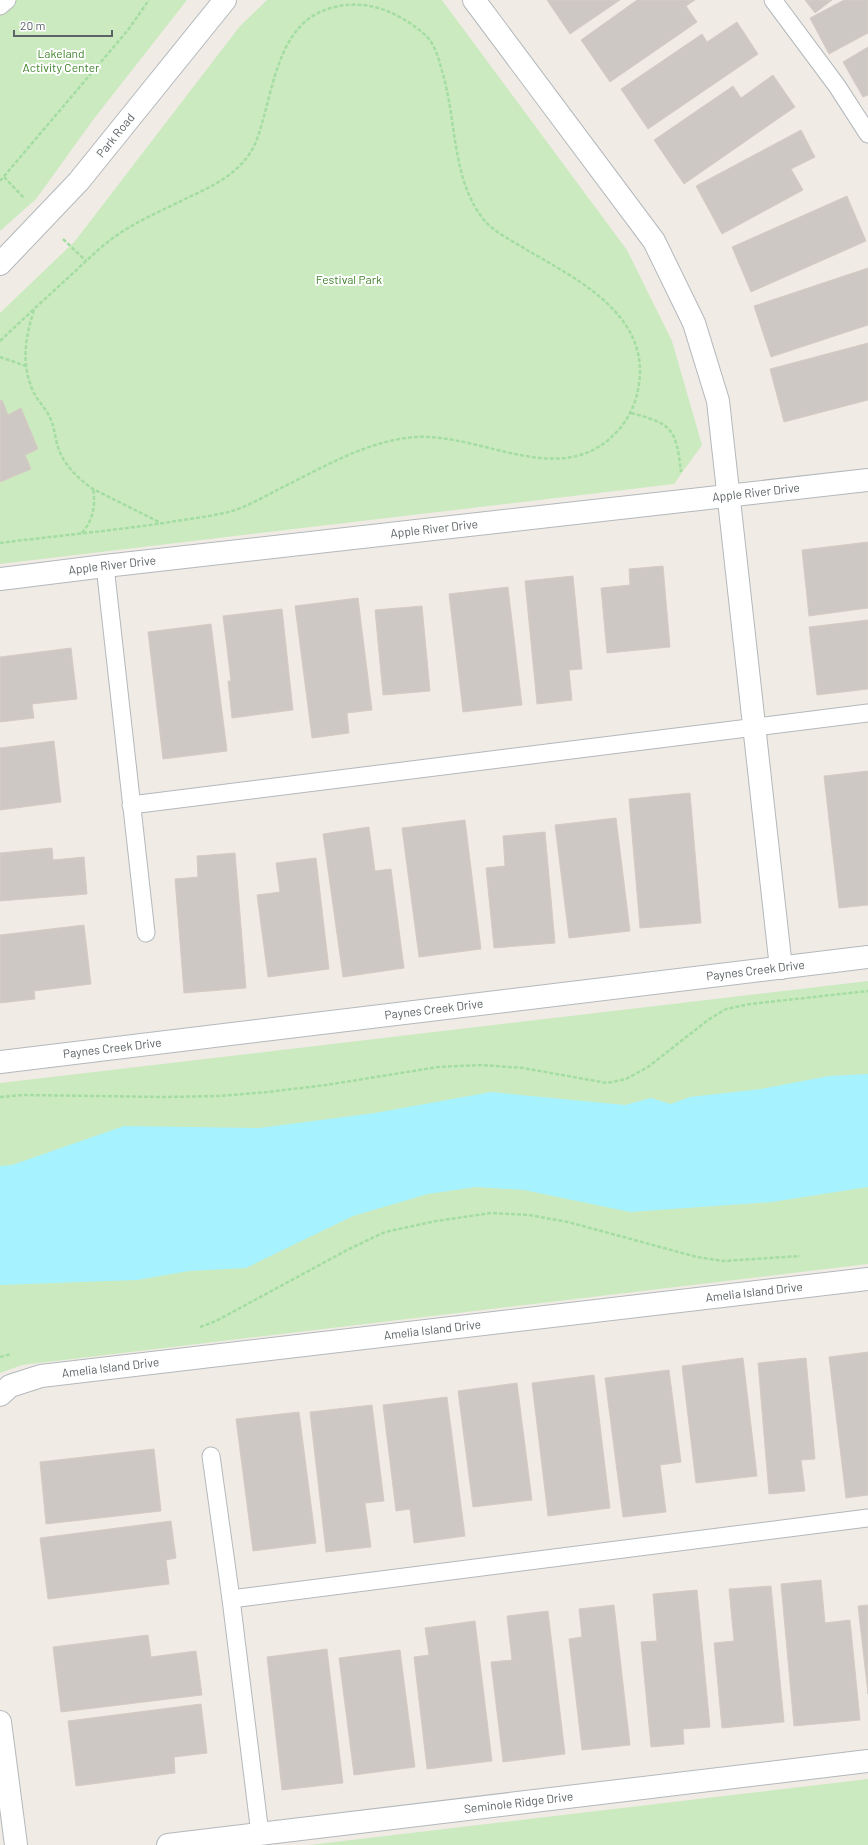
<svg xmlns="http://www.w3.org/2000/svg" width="868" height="1845" font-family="Barlow,sans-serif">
	<rect width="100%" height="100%" fill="#f1ebe6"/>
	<g fill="#cceac0">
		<polygon points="0,0 187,0 93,120 36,199 0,231"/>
		<polygon points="267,0 442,0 627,250 672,341 702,445 674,484 0,564 0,313 75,241 240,26"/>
		<polygon points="868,981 868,1264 22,1365 0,1373 0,1083"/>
		<polygon points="868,1779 868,1845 309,1845"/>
	</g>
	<polygon fill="#a7f2ff" points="868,1074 868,1187 772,1202 630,1212 524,1190 476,1187 428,1194 353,1216 246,1268 189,1271 137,1280 0,1285 0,1166 12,1165 124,1126 259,1128 375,1113 491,1092 625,1105 651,1098 671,1104 690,1097 761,1089 829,1076"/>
	<g fill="#cec8c4" stroke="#d6cbc3">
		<polygon points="547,0 620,0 570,34"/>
		<polygon points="637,0 695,0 686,6 697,22 610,82 581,40"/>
		<polygon points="805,0 832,0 815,13"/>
		<polygon points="844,0 868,0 868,33 829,54 810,18"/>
		<polygon points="737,22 758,54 648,129 621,89 702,34 707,42"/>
		<polygon points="868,47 868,95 863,97 843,62"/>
		<polygon points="773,75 795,107 684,184 654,140 733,86 741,98"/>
		<polygon points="801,130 815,157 791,169 803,190 722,234 696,186"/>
		<polygon points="847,196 866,241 751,292 732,247"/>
		<polygon points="868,268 868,325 771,357 754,306"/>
		<polygon points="868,343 868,400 784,422 770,369"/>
		<polygon points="2,400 8,415 21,408 38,449 25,455 31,469 0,482 0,401"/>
		<polygon points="868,542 868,608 809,616 802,550"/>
		<polygon points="663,566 670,647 607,653 601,588 630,585 629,569"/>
		<polygon points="573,576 582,669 569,670 572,700 537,704 525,581"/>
		<polygon points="508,587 522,705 463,712 449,594"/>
		<polygon points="358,598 372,710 347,713 349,733 312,738 295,606"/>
		<polygon points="422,606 430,691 383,695 375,610"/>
		<polygon points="282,609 293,710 232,718 228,681 231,681 223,616"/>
		<polygon points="868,620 868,689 817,695 809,627"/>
		<polygon points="211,624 227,751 163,759 148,632"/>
		<polygon points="71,648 77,699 32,704 34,718 0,722 0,657"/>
		<polygon points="54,741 61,802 0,810 0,748"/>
		<polygon points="868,771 868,905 839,908 824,776"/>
		<polygon points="690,793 701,923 640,928 629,799"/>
		<polygon points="616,818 630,931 569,938 555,825"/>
		<polygon points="465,820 481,949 419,957 402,828"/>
		<polygon points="369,827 375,871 391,869 404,968 343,977 323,834"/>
		<polygon points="545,832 555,943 494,948 486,868 505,866 503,836"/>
		<polygon points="52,848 53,860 84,857 87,894 0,901 0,853"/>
		<polygon points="235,853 246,988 184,993 175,879 198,877 197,856"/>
		<polygon points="316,858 329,969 268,977 257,895 280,892 276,863"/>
		<polygon points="84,925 91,984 34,991 35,999 0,1003 0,935"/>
		<polygon points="868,1352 868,1495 846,1498 829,1357"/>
		<polygon points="743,1358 757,1476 696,1483 682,1366"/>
		<polygon points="806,1358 815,1459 801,1460 805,1491 769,1494 758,1363"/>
		<polygon points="669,1370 681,1462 660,1465 666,1512 623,1517 605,1378"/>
		<polygon points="594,1375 610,1508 548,1516 532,1383"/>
		<polygon points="517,1383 532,1500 473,1507 458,1391"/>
		<polygon points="447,1397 465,1536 414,1543 410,1509 396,1511 383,1405"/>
		<polygon points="372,1405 384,1501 365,1503 371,1547 326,1552 310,1412"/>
		<polygon points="299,1412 316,1543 253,1551 236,1419"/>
		<polygon points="154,1449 161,1511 46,1524 40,1462"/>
		<polygon points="171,1521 176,1558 166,1560 169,1584 48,1599 40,1538"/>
		<polygon points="821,1580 825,1623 850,1620 860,1720 794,1726 781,1584"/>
		<polygon points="771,1586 784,1722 722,1728 714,1643 734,1641 729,1589"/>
		<polygon points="697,1590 710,1727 683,1729 684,1744 651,1747 641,1642 657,1641 653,1594"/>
		<polygon points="614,1605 630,1745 582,1750 569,1639 582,1637 579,1609"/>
		<polygon points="868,1605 868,1694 858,1606"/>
		<polygon points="548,1611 565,1754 503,1762 491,1662 512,1660 507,1616"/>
		<polygon points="475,1621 492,1761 427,1769 414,1657 429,1655 425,1628"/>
		<polygon points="148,1635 151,1657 196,1651 202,1695 61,1712 53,1647"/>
		<polygon points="327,1649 343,1783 282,1790 267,1657"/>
		<polygon points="400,1650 415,1767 354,1775 339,1658"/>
		<polygon points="201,1704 207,1753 174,1757 175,1773 76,1786 68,1721"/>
	</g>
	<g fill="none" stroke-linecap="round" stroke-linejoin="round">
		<g stroke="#b3b8bb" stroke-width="19">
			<g id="service">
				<polyline points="773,0 837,86 868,134"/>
				<polyline points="0,6 7,0"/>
				<polyline points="105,566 146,933"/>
				<polyline points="131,805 868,713"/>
				<polyline points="211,1456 231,1599 260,1834"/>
				<polyline points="231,1599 868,1518"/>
			</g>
		</g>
		<g stroke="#b3b8bb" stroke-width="24">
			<g id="minor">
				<polyline points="474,0 654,241 694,323 718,401 781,968"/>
				<path id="s1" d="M 0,264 L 79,181 L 225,0"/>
				<path id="s2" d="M 0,579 L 105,566 L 868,480"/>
				<path id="s3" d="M 0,1062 L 868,957"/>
				<path id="s4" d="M 0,1395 L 10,1386 L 41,1376 L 868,1279"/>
				<polyline points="0,1722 16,1845"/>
				<path id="s5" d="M 168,1845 L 868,1761"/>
			</g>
		</g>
		<g stroke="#a4dda2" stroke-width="2.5" stroke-dasharray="4 2" stroke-linecap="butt">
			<polyline points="4,177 24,198"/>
			<polyline points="0,181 128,30 149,0"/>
			<polyline points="63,239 86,261"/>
			<path d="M 34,310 C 25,338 21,364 33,391 C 38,402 47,409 51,420 C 55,429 55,440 59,450 C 65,466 79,479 93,489 L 161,523"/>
			<path d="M 0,341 C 23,319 47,297 70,276 C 83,264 95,252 109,241 C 132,223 159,212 185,199 C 208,188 232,178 248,156 C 257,144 260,130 264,116 C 276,73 284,18 335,7 C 355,2 375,5 394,14 C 406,20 420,29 429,39 C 436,48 439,60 442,71 C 457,119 451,179 484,220 C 495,233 513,241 527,250 C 573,277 639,309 640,370 C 640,390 634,411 621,427 C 566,494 484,433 416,437 C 368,440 322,468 279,489 C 264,497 248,506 232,511 C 210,517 186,519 164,523 C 109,531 55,536 0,543"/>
			<polyline points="0,357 26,366"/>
			<path d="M 631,413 C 673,424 676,429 681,472"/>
			<path d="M 82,533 C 93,520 96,505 93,489"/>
			<polyline points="0,1097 23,1095 164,1097 220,1096 267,1092 326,1085 438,1067 482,1065 523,1068 607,1083 626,1079 648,1067 708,1020 726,1009 750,1004 868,991"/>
			<polyline points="200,1327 216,1321 349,1249 385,1232 436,1221 491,1213 529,1215 568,1222 697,1257 723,1261 800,1256"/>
			<polyline points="0,1357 11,1354"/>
		</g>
		<use href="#service" stroke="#fff" stroke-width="17"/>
		<use href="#minor" stroke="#fff" stroke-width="22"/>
	</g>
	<g text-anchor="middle" stroke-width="4" stroke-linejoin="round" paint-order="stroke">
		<g font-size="12" fill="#42852e" stroke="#fff">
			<text x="61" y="58">Lakeland<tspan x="61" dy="14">Activity Center</tspan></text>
			<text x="349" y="284">Festival Park</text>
		</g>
		<g font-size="12" fill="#5d6467" stroke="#fff">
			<text dy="4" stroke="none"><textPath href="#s1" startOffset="173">Park Road</textPath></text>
			<text dy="4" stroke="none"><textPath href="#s2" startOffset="761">Apple River Drive</textPath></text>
			<text dy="4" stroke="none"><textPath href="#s2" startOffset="437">Apple River Drive</textPath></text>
			<text dy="4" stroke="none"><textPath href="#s2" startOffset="113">Apple River Drive</textPath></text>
			<text dy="4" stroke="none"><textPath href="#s3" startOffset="761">Paynes Creek Drive</textPath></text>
			<text dy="4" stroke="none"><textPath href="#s3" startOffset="437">Paynes Creek Drive</textPath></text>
			<text dy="4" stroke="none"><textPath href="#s3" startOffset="113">Paynes Creek Drive</textPath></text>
			<text dy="4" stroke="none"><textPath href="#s4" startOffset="764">Amelia Island Drive</textPath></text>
			<text dy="4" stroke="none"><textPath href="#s4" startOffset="440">Amelia Island Drive</textPath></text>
			<text dy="4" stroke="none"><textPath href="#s4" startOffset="116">Amelia Island Drive</textPath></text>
			<text dy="4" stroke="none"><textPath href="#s5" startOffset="353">Seminole Ridge Drive</textPath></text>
		</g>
	</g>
	<path d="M14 30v6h98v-6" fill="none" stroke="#5d6467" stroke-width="2"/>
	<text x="20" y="30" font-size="12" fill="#5d6467" stroke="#ffffff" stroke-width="3" paint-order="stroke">20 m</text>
</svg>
